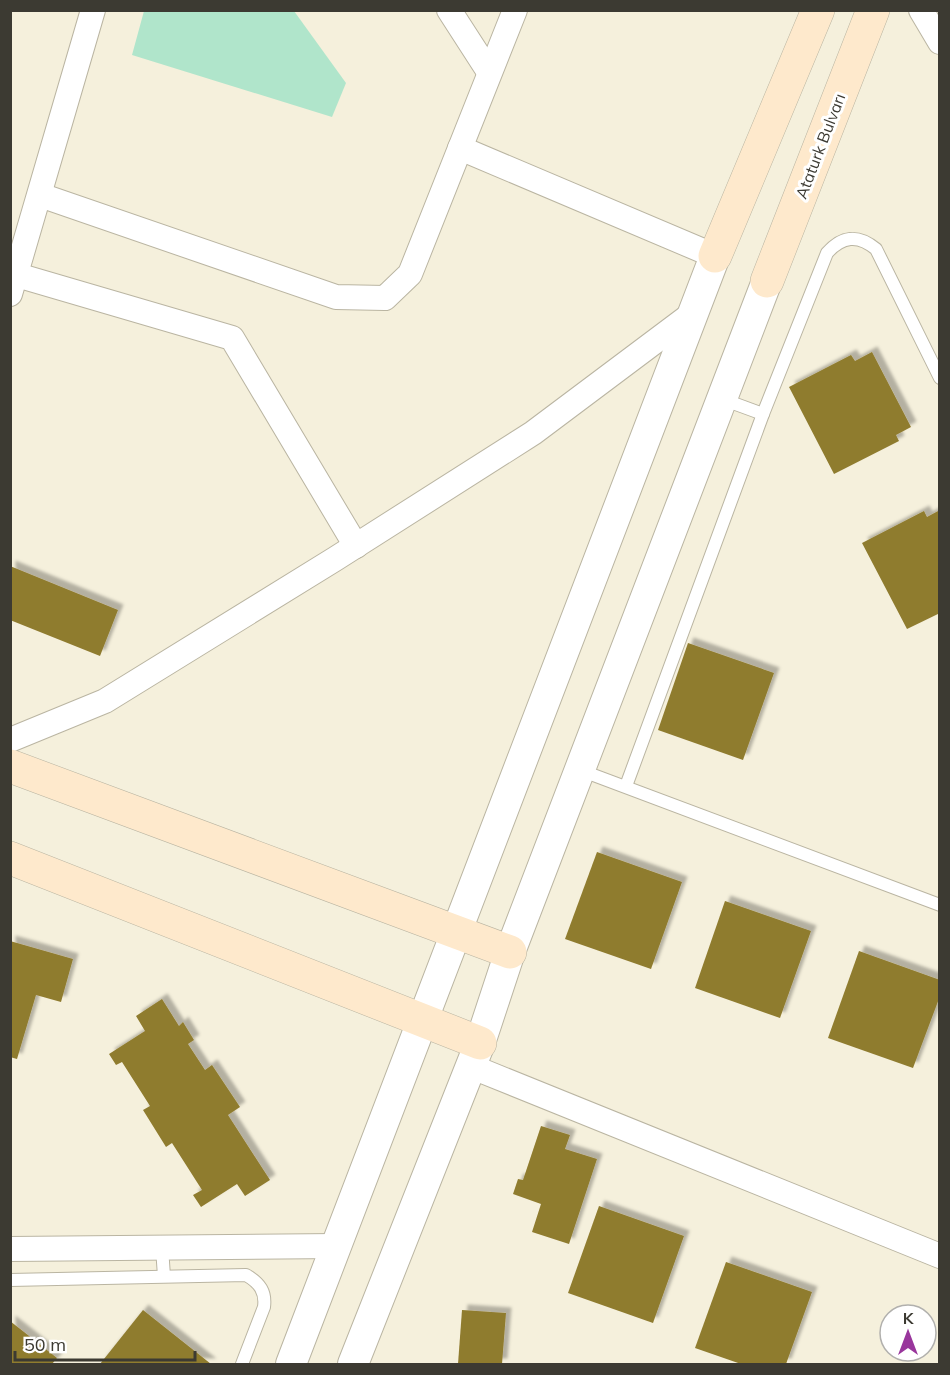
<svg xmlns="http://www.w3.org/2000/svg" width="950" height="1375" font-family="Mulish,sans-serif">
	<defs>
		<filter id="shadow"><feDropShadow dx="5.5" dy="-5.5" stdDeviation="1.5" flood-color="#0004"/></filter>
	</defs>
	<rect width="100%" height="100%" fill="#f5f0dc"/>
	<polygon fill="#b0e5cb" points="144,11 294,11 346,83 332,117 132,55"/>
	<g fill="#8f7b2f" filter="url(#shadow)">
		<polygon points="872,352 911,427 896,435 899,441 834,474 789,387 851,355 855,361"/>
		<polygon points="940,510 940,613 907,629 862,543 924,511 927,517"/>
		<polygon points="10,566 118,610 100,656 10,620"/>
		<polygon points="688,643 774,673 743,760 658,730"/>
		<polygon points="597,852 682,882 651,969 565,939"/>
		<polygon points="725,901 811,931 780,1018 695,988"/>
		<polygon points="10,941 73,959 61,1002 36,995 17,1059 10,1057"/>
		<polygon points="859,951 940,980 940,996 913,1068 828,1038"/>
		<polygon points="162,999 179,1026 183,1022 194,1040 188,1044 205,1070 212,1065 240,1107 228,1115 270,1180 245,1196 237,1184 201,1207 193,1195 202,1190 172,1143 166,1147 143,1110 150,1106 122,1062 116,1065 109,1054 145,1031 136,1016"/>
		<polygon points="541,1126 570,1135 565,1149 597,1159 569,1244 532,1232 541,1204 513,1194 518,1179 523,1180"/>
		<polygon points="599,1206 684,1236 653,1323 568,1293"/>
		<polygon points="726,1262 812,1292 786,1364 741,1364 695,1348"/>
		<polygon points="143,1310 211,1364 100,1364"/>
		<polygon points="462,1310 506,1313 502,1364 458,1364"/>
		<polygon points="10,1321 57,1358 52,1364 10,1364"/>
	</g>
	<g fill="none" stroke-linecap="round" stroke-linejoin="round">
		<g stroke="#bab5a2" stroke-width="14">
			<g id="service">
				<polyline points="722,399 763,414"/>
				<polyline points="580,770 940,905"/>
				<path d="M 626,786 L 763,414 L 827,253 C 842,236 858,234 876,249 L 940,378"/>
				<polyline points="162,1248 164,1276"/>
				<path d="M 10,1280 L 246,1275 C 260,1283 266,1292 264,1307 L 242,1364"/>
			</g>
		</g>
		<g stroke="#bab5a2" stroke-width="26">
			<g id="minor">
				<polyline points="449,10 489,72"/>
				<polyline points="921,10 940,42"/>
				<polyline points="460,148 715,256"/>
				<polyline points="40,195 336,297 385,298 410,274 515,10"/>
				<polyline points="10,273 232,338 356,546"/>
				<polyline points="10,294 93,10"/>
				<polyline points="10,740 105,701 335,559 533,433 693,313"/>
				<polyline points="470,1066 940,1256"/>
				<polyline points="10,1249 337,1246"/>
			</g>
		</g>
		<g stroke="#bab5a2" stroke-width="32">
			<g id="tertiary">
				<polyline points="291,1364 715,256"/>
				<polyline points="353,1364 480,1043 510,952 767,281"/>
			</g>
		</g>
		<g stroke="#bab5a2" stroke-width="34">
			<g id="secondary">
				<polyline points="715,256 818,10"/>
				<polyline points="767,281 873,10"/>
				<polyline points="10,766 510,952"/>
				<polyline points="10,858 480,1043"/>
			</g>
		</g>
		<use href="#service" stroke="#fff" stroke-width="12"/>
		<use href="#minor" stroke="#fff" stroke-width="24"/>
		<use href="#tertiary" stroke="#fff" stroke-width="30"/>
		<use href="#secondary" stroke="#fee9cc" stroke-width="33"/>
	</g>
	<g text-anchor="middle" stroke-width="6" stroke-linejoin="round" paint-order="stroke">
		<g font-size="16" fill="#3c3a32" stroke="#fff">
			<text transform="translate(820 146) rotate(-69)" y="6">Ataturk Bulvarı</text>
		</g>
	</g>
	<rect width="950" height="1375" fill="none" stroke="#3c3a32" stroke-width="24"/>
	<g transform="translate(908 1333)"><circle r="28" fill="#ffffff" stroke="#b1b0ad" stroke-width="1.5"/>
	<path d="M0-4.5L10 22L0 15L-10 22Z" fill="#99369c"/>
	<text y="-9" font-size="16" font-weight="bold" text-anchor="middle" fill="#3c3a32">K</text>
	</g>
	<path d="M15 1351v9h180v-9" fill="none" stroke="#3c3a32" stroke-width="3"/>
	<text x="24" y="1351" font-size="18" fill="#3c3a32" stroke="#ffffff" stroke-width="4.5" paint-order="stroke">50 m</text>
</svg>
